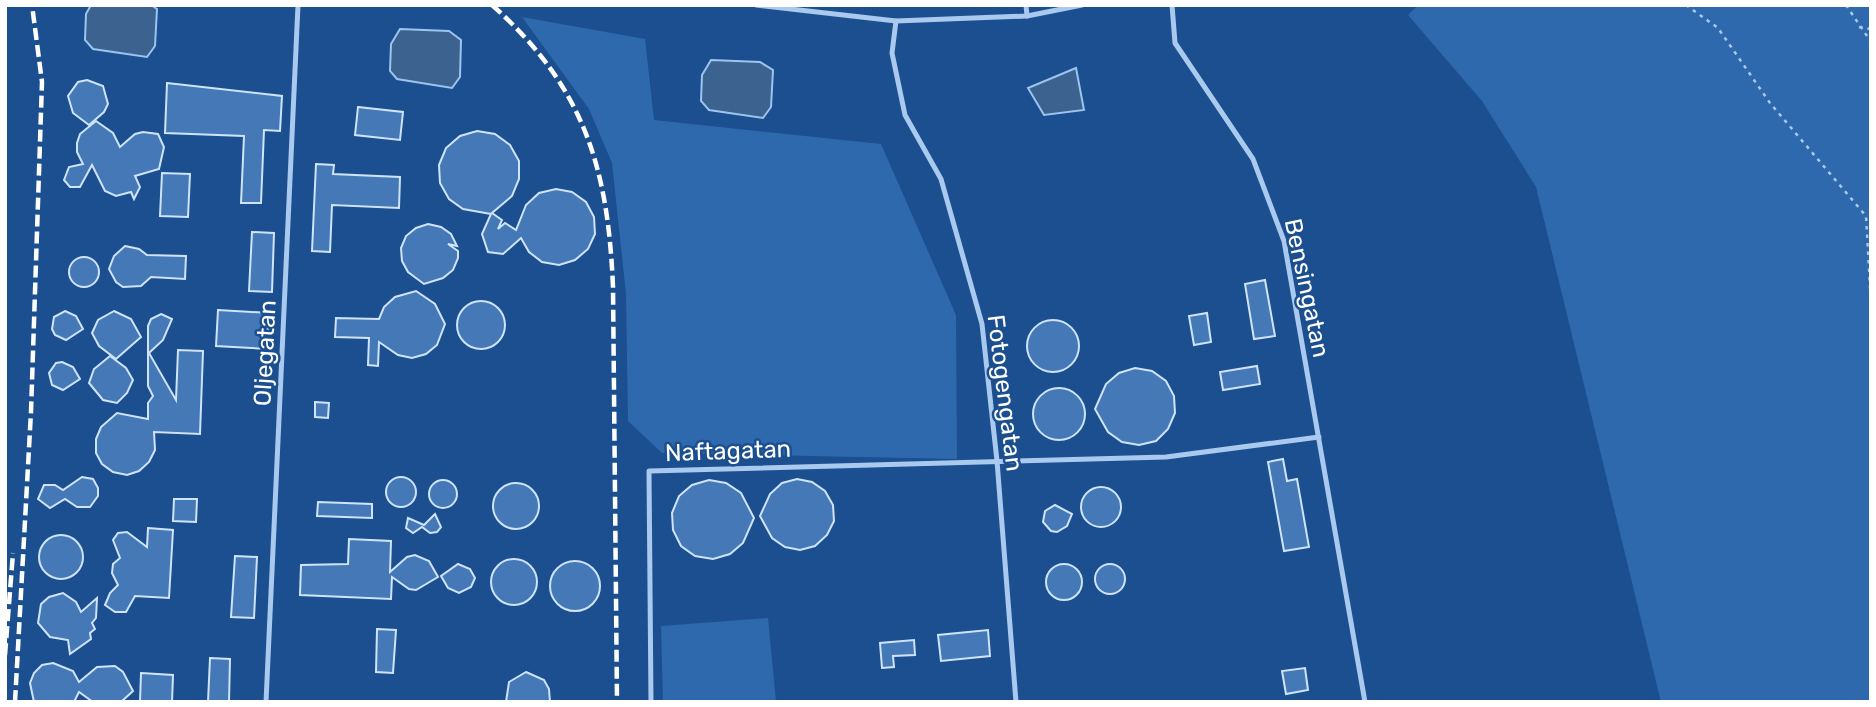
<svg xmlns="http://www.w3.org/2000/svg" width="1876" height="707" font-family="Rubik,sans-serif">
	<rect width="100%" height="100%" fill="#1b4f8f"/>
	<g fill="#2e69ad">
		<polygon points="1418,5 1871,5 1871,702 1661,702 1536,187 1482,101 1408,15"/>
		<polygon points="522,17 645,39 654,120 881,144 956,315 957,459 662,453 628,421 626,294 612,163 589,109"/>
		<polygon points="768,618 776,702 663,702 661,626"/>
	</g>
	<g fill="#3c6290" stroke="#9cc4f0" stroke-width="2">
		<polygon points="91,5 151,5 157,9 155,46 147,57 93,49 85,40 86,14"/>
		<polygon points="400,29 449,31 461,40 460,77 452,88 397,79 390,71 391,44"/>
		<polygon points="711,60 760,62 773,70 771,107 763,118 709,110 701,101 702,75"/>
		<polygon points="1076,68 1084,110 1044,115 1028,88"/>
	</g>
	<g fill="#4478b7" stroke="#cfe3fa" stroke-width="2">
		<polygon points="87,80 103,86 108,104 104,112 89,125 73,113 68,96 78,82"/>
		<polygon points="167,83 282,96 280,131 264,130 261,203 241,203 244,136 165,133"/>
		<polygon points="358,107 403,112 400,140 355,135"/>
		<polygon points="96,121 113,133 120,147 135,134 143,132 158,134 164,147 159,169 135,176 140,187 134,199 131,192 116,196 105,191 92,165 80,187 70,187 64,180 69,167 83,164 77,152 77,143 80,134"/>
		<polygon points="477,131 495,134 510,145 519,161 519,179 512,196 492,213 502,220 498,229 505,223 516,230 526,205 539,193 556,189 572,192 586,202 594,217 595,234 588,249 575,260 559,265 542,262 529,252 521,238 503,254 488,252 482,234 491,214 463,209 449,199 440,183 439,165 446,148 460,136"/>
		<polygon points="316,164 334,165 333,174 400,177 399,208 332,205 330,252 312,251"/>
		<polygon points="162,173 190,174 188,217 160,216"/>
		<polygon points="428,224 441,227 451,234 457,246 448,244 458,251 458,258 453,270 443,278 424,284 408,272 402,261 401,248 406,236 416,228"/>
		<polygon points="252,232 274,233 272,292 249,291"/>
		<polygon points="125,246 139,249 147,255 186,256 185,279 151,277 141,286 123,287 116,282 109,269 114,256"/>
		<circle cx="84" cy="272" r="15"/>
		<polygon points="1265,280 1275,336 1254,339 1245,284"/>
		<polygon points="416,291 435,304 445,324 437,345 426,354 412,358 398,355 379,342 378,366 368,365 369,338 335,337 336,318 379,319 384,307 395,297"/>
		<circle cx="481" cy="325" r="24"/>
		<polygon points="218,310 269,313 267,349 216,346"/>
		<polygon points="65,311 76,316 83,329 66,340 55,335 52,329 54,317"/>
		<polygon points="114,311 131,319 141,337 116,359 99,346 92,333 98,320"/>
		<polygon points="1207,313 1211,342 1194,345 1189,316"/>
		<polygon points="161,314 172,319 163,340 149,353 176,400 178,350 203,351 200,434 154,432 155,450 149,462 139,471 127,475 113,472 102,464 96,453 96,439 101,427 117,413 148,419 148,403 153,396 148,386 148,326 151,319"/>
		<circle cx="1053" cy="346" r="26"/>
		<polygon points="110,356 126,368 133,380 127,393 117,403 103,400 89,383 94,369"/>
		<polygon points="62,362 73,367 80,379 63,390 52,385 49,373 56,363"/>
		<polygon points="1257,366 1260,384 1223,390 1220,372"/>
		<polygon points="1135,368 1152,371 1166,381 1174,396 1175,413 1168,429 1156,441 1139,445 1122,442 1108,432 1095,409 1106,384 1119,373"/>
		<circle cx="1059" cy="414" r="26"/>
		<polygon points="315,402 329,403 328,418 315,417"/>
		<polygon points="1283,459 1287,481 1297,479 1309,547 1284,551 1268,462"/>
		<polygon points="82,477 93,479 98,488 98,496 90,507 77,507 65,499 50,508 38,499 44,485 55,485 63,490"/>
		<circle cx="401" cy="492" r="15"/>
		<polygon points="797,479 812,482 825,491 833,505 834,521 827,535 815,546 800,550 785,547 772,538 760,516 770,494 782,483"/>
		<circle cx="443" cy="494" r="14"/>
		<polygon points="709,480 726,483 741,493 754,518 743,543 730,554 713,559 695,556 681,546 673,530 672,513 679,496 692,485"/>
		<circle cx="516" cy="506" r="23"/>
		<circle cx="1101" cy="507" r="20"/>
		<polygon points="174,499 197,499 196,522 173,521"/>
		<polygon points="318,502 372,504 372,518 317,516"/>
		<polygon points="1055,505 1072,514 1067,526 1057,532 1051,531 1043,522 1045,511"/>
		<polygon points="435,514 441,527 437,532 430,533 422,527 413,533 406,528 408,518 424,525"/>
		<polygon points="148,528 173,530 169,598 135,596 126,612 115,612 105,605 110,593 118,585 112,573 113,564 120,558 113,540 118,533 127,532 147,547"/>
		<circle cx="61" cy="557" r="22"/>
		<polygon points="349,539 391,541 390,572 407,557 415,555 429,561 438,577 416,590 409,589 392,577 391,599 300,595 301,565 348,564"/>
		<polygon points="235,556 257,557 254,618 231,617"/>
		<circle cx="514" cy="582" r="23"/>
		<circle cx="575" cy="586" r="25"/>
		<circle cx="1064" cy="582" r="18"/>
		<circle cx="1110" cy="579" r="15"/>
		<polygon points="458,564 470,569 475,578 471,587 459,593 448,588 441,576"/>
		<polygon points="63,593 76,602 81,612 97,598 96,618 92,623 95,629 90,633 91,639 70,654 68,640 50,637 38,623 41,604 49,597"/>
		<polygon points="377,629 396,630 393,673 376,672"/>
		<polygon points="988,630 990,656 941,661 938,635"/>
		<polygon points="914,640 915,655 893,656 894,667 882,668 880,643"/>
		<polygon points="210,658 230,659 229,702 208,702"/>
		<polygon points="53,663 73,671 79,682 97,667 115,666 123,672 133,691 121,702 93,702 79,692 74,702 34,702 30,683 34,673 42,665"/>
		<polygon points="1305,668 1308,690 1286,694 1282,671"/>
		<polygon points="526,672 544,680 549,689 550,702 506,702 509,682"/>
		<polygon points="141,673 173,675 172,702 140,702"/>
	</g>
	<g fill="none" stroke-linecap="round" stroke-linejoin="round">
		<g stroke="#a9c9ee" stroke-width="2.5" stroke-dasharray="3.5 5" stroke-linecap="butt">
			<polyline points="1686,5 1718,28 1770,103 1866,216 1871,304"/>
			<polyline points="1846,5 1871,42"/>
			<polyline points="1859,27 1871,29"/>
		</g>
		<g stroke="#a9c9ee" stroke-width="5">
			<polyline points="756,5 896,21 1027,16 1082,5"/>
			<polyline points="1026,5 1027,16"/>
			<polyline points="1172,5 1175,43 1253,159 1284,241 1365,702"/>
			<polyline points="896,21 892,53 905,115 941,179 982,324 997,461 1016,702"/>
			<polyline points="266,702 298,5"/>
			<polyline points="651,702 649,471 1166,457 1319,437"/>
		</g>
		<g stroke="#fff" stroke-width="4.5" stroke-dasharray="12 5" stroke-linecap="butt">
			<path d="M 492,5 C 584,87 608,167 613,287 L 617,702"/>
			<polyline points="5,655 13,553"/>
			<polyline points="15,702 31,412 42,82 32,5"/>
		</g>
	</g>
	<g text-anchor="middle" stroke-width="5" stroke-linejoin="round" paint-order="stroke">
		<g font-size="24" fill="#fff" stroke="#1b4f8f">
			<text transform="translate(1307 288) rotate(78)" y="8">Bensingatan</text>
			<text transform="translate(265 353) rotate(-87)" y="8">Oljegatan</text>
			<text transform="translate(1005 393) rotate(83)" y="8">Fotogengatan</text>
			<text transform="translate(728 451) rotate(-2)" y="8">Naftagatan</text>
		</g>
	</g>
	<rect width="1876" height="707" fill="none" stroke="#ffffff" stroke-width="14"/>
</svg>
